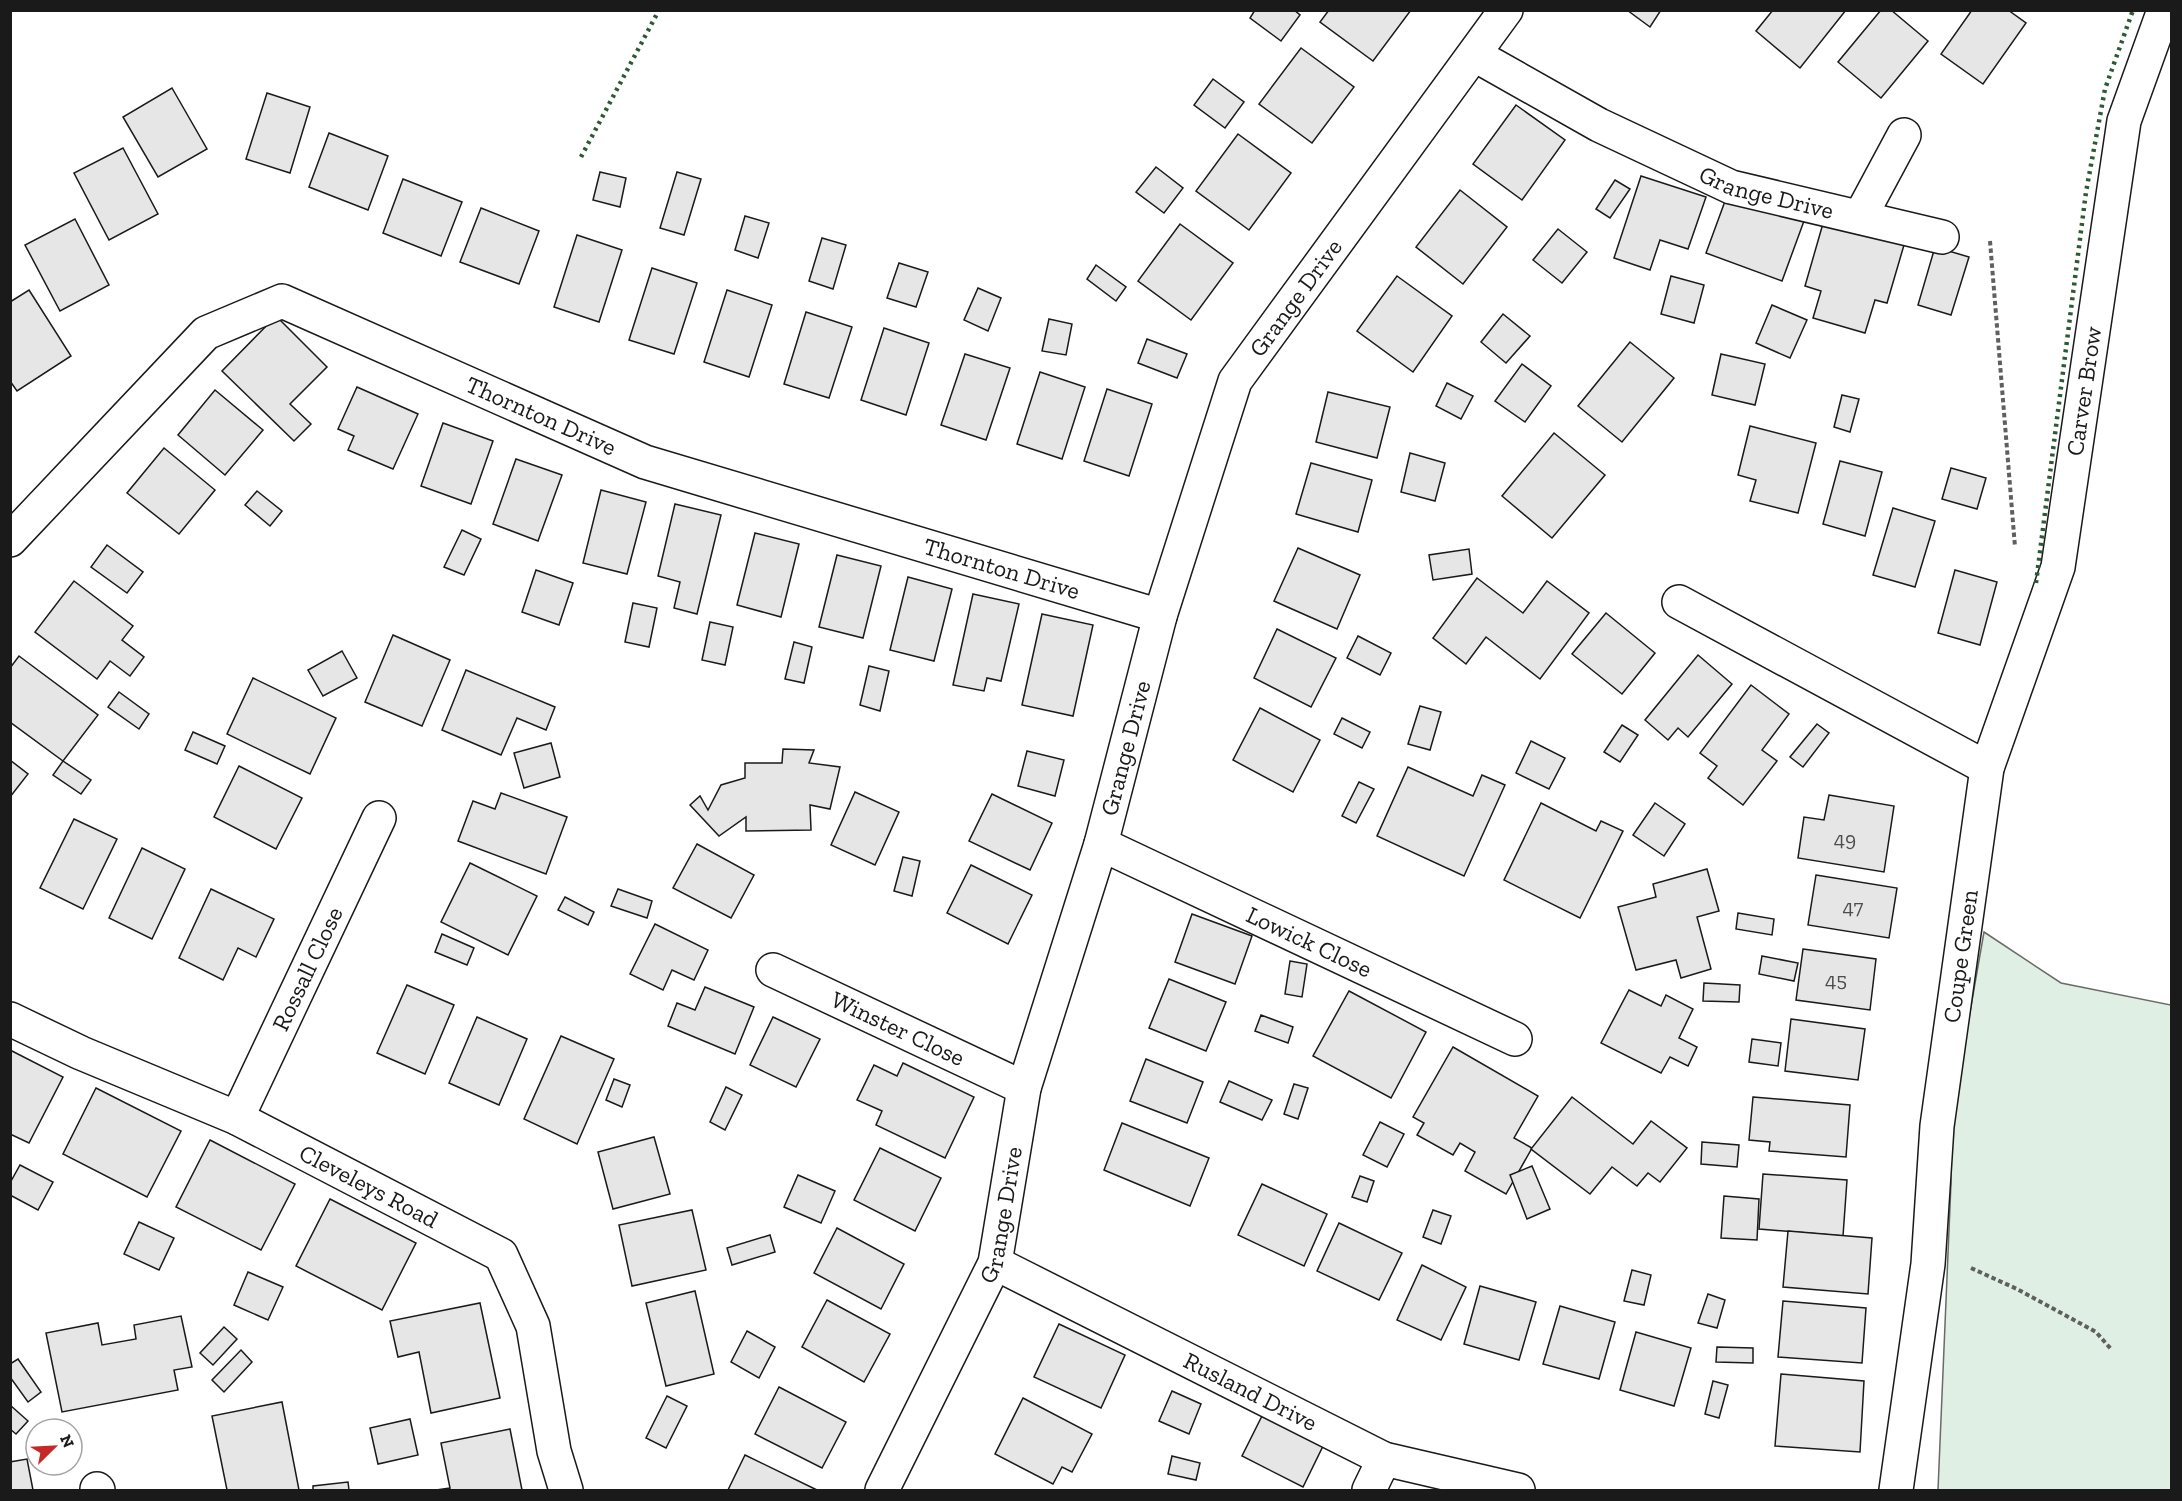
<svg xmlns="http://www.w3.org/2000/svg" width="2182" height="1501" font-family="'Zilla Slab',serif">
	<rect width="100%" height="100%" fill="#fff"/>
	<polygon fill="#e0efe3" stroke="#6a6a6a" stroke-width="1.5" points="1984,932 2061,983 2171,1005 2171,1490 1938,1490 1951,1183 1949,1132"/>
	<g fill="#e6e6e6" stroke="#1a1a1a" stroke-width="1.5">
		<polygon points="1255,10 1294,10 1300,15 1281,41 1250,18"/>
		<polygon points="1329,10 1411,10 1373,61 1320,22"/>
		<polygon points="1627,10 1661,10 1650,27"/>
		<polygon points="1773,10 1846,10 1800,68 1756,31"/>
		<polygon points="1881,10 1891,10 1928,41 1881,98 1838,62"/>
		<polygon points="1972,10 2008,10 2026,23 1983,84 1941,54"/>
		<polygon points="1301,48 1354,87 1312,143 1259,104"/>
		<polygon points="1213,79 1244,102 1225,128 1194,105"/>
		<polygon points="172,88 207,149 158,177 123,117"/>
		<polygon points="267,93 310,107 290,173 246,159"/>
		<polygon points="1516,105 1565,140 1522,200 1473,164"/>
		<polygon points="329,133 388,156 368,210 309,187"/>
		<polygon points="1238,134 1291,173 1249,230 1196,191"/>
		<polygon points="123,148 158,214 109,240 74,173"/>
		<polygon points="1156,167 1183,188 1164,213 1136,192"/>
		<polygon points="600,172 626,178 620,207 593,200"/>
		<polygon points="677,172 701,179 684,235 660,228"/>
		<polygon points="1641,176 1706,197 1688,249 1660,240 1650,270 1614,258"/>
		<polygon points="403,179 462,202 441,256 383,233"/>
		<polygon points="1615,180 1630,189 1610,218 1596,209"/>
		<polygon points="1460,190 1507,227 1463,284 1416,247"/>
		<polygon points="1728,193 1804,221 1782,281 1706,253"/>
		<polygon points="481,208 539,231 519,284 460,262"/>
		<polygon points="745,216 769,223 758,258 735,250"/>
		<polygon points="75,219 109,285 60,311 25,245"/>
		<polygon points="1824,220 1904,245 1887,303 1875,300 1865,333 1813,318 1821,291 1805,286"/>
		<polygon points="1180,224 1233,263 1191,320 1138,281"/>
		<polygon points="1558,229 1587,252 1562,283 1533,260"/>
		<polygon points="577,235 622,250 599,322 554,307"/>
		<polygon points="822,238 846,245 833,289 809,281"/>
		<polygon points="1935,247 1969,257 1951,315 1918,305"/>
		<polygon points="899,263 928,272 916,307 887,298"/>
		<polygon points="1096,265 1126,287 1116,301 1087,279"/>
		<polygon points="652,268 697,283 674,354 629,340"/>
		<polygon points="1397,276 1452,316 1413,372 1357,331"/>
		<polygon points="1671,276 1704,285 1694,323 1661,314"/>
		<polygon points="978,288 1001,298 988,331 964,320"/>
		<polygon points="29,290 71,356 17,391 10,381 10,302"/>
		<polygon points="727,290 772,305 749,377 704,362"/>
		<polygon points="1772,305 1807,320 1790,358 1756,343"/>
		<polygon points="806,312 852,327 829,398 784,384"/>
		<polygon points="1503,314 1530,336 1506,363 1481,342"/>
		<polygon points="276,316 327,367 290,404 311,424 294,441 222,371"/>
		<polygon points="1049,319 1072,324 1066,355 1042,351"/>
		<polygon points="884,328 929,343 906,415 861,400"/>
		<polygon points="1147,339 1187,354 1177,378 1138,363"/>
		<polygon points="1630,342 1674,378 1622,442 1578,406"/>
		<polygon points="965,354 1010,368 986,440 941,425"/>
		<polygon points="1721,354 1765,364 1755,405 1712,395"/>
		<polygon points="1522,364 1551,386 1525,422 1495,401"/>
		<polygon points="1040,372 1085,387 1062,459 1017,444"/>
		<polygon points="1447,383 1473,396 1461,419 1436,406"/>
		<polygon points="357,387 418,414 393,469 348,450 354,436 338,429"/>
		<polygon points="1107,389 1152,404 1129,476 1084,461"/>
		<polygon points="215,390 263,430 225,475 178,435"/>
		<polygon points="1328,392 1390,407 1377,458 1316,442"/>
		<polygon points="1842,395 1859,399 1850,432 1834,427"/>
		<polygon points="443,423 493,441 471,504 421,486"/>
		<polygon points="1750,426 1816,443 1798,513 1750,501 1756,480 1738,475"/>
		<polygon points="1554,433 1605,475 1552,538 1502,496"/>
		<polygon points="164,448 215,490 179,534 127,493"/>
		<polygon points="1410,453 1445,463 1435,501 1401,492"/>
		<polygon points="516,459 562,475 538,541 493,524"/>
		<polygon points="1840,461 1882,472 1865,536 1823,524"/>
		<polygon points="1311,463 1372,480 1358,532 1296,514"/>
		<polygon points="1951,468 1986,478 1977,509 1942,499"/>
		<polygon points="601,490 646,502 627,574 583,563"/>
		<polygon points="257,491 282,511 270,526 245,505"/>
		<polygon points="675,504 721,515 697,614 674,608 680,582 658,576"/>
		<polygon points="1893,508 1935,521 1915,587 1873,575"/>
		<polygon points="462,530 481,539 464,575 444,567"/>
		<polygon points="755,533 799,544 781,617 737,605"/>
		<polygon points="107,545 143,572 127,593 91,567"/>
		<polygon points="1298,548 1360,575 1337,629 1274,601"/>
		<polygon points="1469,549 1472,574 1433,580 1429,555"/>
		<polygon points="837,555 881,566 863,638 819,627"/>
		<polygon points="536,570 573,583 559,625 522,612"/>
		<polygon points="1955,570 1997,582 1980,645 1938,633"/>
		<polygon points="908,577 952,589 934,661 890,650"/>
		<polygon points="1477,578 1523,613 1547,581 1589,613 1540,679 1486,637 1466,664 1433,638"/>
		<polygon points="74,581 133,626 122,640 144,657 130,676 110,661 97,679 35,632"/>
		<polygon points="973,594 1019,604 1001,681 987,678 984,691 953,685"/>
		<polygon points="633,603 657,608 649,647 625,642"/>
		<polygon points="1606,613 1655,653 1622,694 1572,654"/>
		<polygon points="1042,614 1093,625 1073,716 1022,705"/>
		<polygon points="710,622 733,627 725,665 702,660"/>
		<polygon points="1277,629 1336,658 1311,707 1254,678"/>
		<polygon points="393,635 450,660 422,726 365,702"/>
		<polygon points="1358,636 1391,653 1380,675 1347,658"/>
		<polygon points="794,642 812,647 804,683 785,679"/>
		<polygon points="342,651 357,678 323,696 308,670"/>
		<polygon points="1698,655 1732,684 1688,737 1678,728 1668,740 1645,720"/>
		<polygon points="19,656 98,715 63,761 10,722 10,668"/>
		<polygon points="869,666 889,671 880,711 860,705"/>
		<polygon points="466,670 555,707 546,730 517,718 501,755 442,730"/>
		<polygon points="253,678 336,718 310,774 227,734"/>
		<polygon points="1751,685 1789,714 1762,750 1777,761 1743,805 1708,778 1717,766 1700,753"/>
		<polygon points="119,692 149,714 139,729 108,707"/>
		<polygon points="1420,706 1441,712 1430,750 1408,744"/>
		<polygon points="1260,708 1320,740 1293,792 1233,760"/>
		<polygon points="1342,718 1370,732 1362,748 1334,734"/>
		<polygon points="1817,724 1829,733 1803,767 1790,757"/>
		<polygon points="1622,725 1638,735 1620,762 1604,752"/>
		<polygon points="193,732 225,746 217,764 185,750"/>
		<polygon points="1531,741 1565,758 1549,789 1516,773"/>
		<polygon points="551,743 560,777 524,788 514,753"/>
		<polygon points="783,749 814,750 809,763 840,767 830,809 810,805 811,830 746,831 746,817 719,836 690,805 700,796 708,810 721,785 745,778 745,763 782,763"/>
		<polygon points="1027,751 1064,760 1055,796 1018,786"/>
		<polygon points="10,760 28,774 10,797"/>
		<polygon points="63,761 91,780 81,794 53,775"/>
		<polygon points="239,766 302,798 276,849 214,817"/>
		<polygon points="1408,767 1473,796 1482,775 1505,785 1464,876 1377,836"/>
		<polygon points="1359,782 1374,789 1356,823 1342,816"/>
		<polygon points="855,792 899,812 875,865 831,845"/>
		<polygon points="501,793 567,817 546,874 458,841 473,801 495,809"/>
		<polygon points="992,794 1052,823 1030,870 969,841"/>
		<polygon points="1829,795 1894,806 1884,872 1798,858 1804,817 1824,820"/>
		<polygon points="1541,803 1596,831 1601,821 1623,831 1580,918 1504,880"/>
		<polygon points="1655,803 1685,824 1664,856 1633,835"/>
		<polygon points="74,819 117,839 83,909 40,888"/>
		<polygon points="697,844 754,875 731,918 673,888"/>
		<polygon points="142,848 185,869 152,939 109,918"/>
		<polygon points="903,857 920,861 912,896 894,891"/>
		<polygon points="470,863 537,896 508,955 441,922"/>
		<polygon points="971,865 1032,895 1008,944 947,913"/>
		<polygon points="1707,869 1719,911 1697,917 1711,969 1681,978 1676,960 1636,970 1618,907 1656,897 1653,884"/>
		<polygon points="1816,875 1897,888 1889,938 1808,925"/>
		<polygon points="211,889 274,919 256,957 238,948 223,980 179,958"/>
		<polygon points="618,889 652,901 647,918 611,906"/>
		<polygon points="565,897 594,912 588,925 558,910"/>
		<polygon points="1738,913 1774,919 1772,935 1736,929"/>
		<polygon points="1192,914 1252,936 1235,984 1175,962"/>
		<polygon points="655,924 708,950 694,980 672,970 663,990 630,974"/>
		<polygon points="442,934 474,948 467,965 435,952"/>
		<polygon points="1803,949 1876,959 1870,1010 1796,1000"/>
		<polygon points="1762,956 1798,963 1794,981 1759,974"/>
		<polygon points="1290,961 1307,964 1302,997 1285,994"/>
		<polygon points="1169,979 1226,1002 1206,1051 1149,1028"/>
		<polygon points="1704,983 1740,985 1739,1002 1703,1001"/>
		<polygon points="407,985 454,1005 425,1074 377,1053"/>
		<polygon points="705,987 754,1007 735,1054 668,1026 677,1003 695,1010"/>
		<polygon points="1629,990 1661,1006 1666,995 1693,1009 1679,1038 1697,1047 1688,1066 1670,1057 1661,1073 1601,1043"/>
		<polygon points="1349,991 1426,1032 1391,1098 1313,1056"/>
		<polygon points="1261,1015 1293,1027 1288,1043 1255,1031"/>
		<polygon points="477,1017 527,1039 499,1105 449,1083"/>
		<polygon points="773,1017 820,1039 796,1087 750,1065"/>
		<polygon points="1791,1019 1865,1029 1858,1080 1785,1071"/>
		<polygon points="561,1036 614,1059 577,1144 524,1119"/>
		<polygon points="1752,1039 1781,1043 1778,1066 1749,1062"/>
		<polygon points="1453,1047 1538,1096 1514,1138 1532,1148 1506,1194 1465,1171 1475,1152 1460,1143 1453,1155 1417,1135 1424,1123 1413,1117"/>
		<polygon points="10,1050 63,1077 29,1143 10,1134"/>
		<polygon points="1146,1059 1203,1082 1187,1123 1130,1101"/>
		<polygon points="903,1063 974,1097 945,1158 876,1125 882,1111 857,1100 874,1065 897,1076"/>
		<polygon points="614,1079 630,1085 622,1107 606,1100"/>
		<polygon points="1229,1081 1272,1100 1262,1120 1220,1102"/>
		<polygon points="1294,1084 1308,1088 1298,1119 1284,1114"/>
		<polygon points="726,1087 742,1095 725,1130 710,1122"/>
		<polygon points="96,1088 181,1131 147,1197 63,1154"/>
		<polygon points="1572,1097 1633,1144 1651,1121 1687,1148 1660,1182 1648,1173 1637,1186 1612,1167 1590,1194 1531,1149"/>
		<polygon points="1753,1097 1850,1105 1846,1157 1769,1151 1770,1142 1749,1140"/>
		<polygon points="1380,1122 1404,1134 1387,1167 1363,1155"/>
		<polygon points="1122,1123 1209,1158 1190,1206 1104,1170"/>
		<polygon points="654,1137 670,1194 613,1209 598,1152"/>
		<polygon points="210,1140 295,1184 261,1250 176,1207"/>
		<polygon points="1702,1142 1739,1145 1737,1167 1701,1164"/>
		<polygon points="880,1148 941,1178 915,1231 854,1200"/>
		<polygon points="20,1165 53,1182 38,1210 10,1195 10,1183"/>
		<polygon points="1532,1166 1550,1209 1527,1219 1510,1175"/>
		<polygon points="1763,1174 1847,1180 1843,1236 1759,1229"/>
		<polygon points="798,1175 835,1191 821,1223 784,1207"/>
		<polygon points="1360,1176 1374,1181 1367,1202 1352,1197"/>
		<polygon points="1262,1184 1327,1214 1304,1266 1238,1235"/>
		<polygon points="1724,1196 1759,1199 1757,1240 1721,1238"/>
		<polygon points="330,1199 416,1243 382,1310 296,1266"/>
		<polygon points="692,1210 706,1270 632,1286 619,1225"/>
		<polygon points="1433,1210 1451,1216 1441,1244 1423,1237"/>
		<polygon points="139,1222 174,1238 159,1270 124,1254"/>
		<polygon points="1339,1223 1402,1253 1379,1300 1317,1271"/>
		<polygon points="837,1228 904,1264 881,1309 814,1273"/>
		<polygon points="1788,1231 1872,1238 1868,1294 1783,1287"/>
		<polygon points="770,1235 775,1252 732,1265 727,1248"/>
		<polygon points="1422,1265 1466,1287 1441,1340 1397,1320"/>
		<polygon points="1632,1270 1651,1275 1644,1305 1624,1301"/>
		<polygon points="248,1272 283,1287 268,1320 234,1305"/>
		<polygon points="1480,1286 1536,1302 1519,1360 1464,1344"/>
		<polygon points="695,1291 714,1374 666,1386 646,1303"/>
		<polygon points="1708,1294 1725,1300 1717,1328 1698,1323"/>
		<polygon points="827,1300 890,1334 864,1382 802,1347"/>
		<polygon points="1783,1301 1866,1308 1862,1363 1778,1357"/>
		<polygon points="480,1303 500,1398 431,1413 419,1352 398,1357 390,1321"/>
		<polygon points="1560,1306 1615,1322 1599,1379 1543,1364"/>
		<polygon points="181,1316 192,1367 174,1370 178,1390 62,1412 46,1333 98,1323 102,1345 136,1339 134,1325"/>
		<polygon points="1059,1324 1125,1355 1101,1408 1034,1377"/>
		<polygon points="224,1327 237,1339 213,1365 200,1353"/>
		<polygon points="747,1331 775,1347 759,1378 731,1362"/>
		<polygon points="1636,1332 1691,1348 1674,1406 1620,1390"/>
		<polygon points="1717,1347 1753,1348 1753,1363 1716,1362"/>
		<polygon points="241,1350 252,1362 224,1392 212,1380"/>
		<polygon points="18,1359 41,1392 28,1402 10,1377 10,1364"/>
		<polygon points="1781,1374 1864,1381 1860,1452 1775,1446"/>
		<polygon points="1713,1381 1728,1385 1719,1418 1705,1414"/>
		<polygon points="779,1387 846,1422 822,1468 755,1434"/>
		<polygon points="1172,1391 1201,1404 1189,1434 1159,1421"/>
		<polygon points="667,1396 687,1406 666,1448 646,1438"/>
		<polygon points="1023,1398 1092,1434 1072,1472 1062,1467 1053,1484 995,1454"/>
		<polygon points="282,1402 299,1490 227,1490 212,1416"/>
		<polygon points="10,1405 28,1421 16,1434 10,1429"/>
		<polygon points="1263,1414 1324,1444 1303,1487 1242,1456"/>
		<polygon points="410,1419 418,1455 378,1464 370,1428"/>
		<polygon points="510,1429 522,1490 436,1490 450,1488 441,1443"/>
		<polygon points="745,1455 817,1490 728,1490"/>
		<polygon points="1172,1456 1200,1463 1196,1480 1168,1474"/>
		<polygon points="27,1459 33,1490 10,1490 10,1462"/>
		<polygon points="348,1482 349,1490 313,1490 313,1486"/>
	</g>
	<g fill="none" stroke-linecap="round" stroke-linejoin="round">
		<g stroke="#1a1a1a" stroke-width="36">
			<g id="minor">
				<path id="s1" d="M 1475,55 L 1599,125 L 1731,187 L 1942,237"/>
				<polyline points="1860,217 1904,135"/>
				<path id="s2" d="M 10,540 L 206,333 L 282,301 L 645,462 L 1160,616"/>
				<polyline points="1679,602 1987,768"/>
				<path id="s3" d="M 1101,844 L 1515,1039"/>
				<path id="s4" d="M 773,970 L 1024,1088"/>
				<path id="s5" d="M 10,1019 L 81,1053 L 237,1118 L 501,1255 L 533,1326 L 554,1451 L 566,1490"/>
				<path id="s6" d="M 237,1118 L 379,818"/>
				<path id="s7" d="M 995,1263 L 1384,1459 L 1518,1490"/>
				<polyline points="97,1489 98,1490"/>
				<path id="s8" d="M 882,1490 L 995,1263 L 1024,1088 L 1101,844 L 1160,616 L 1235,381 L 1506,10"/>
				<polyline points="1369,1490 1384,1459"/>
				<path id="s9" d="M 1896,1490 L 1928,1264 L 1937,1126 L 1987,768 L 2058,567 L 2124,121 L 2164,10"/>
			</g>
		</g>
		<g stroke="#5f5f5f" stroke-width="4" stroke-dasharray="4.5 3" stroke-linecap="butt">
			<polyline points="1990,241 2015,547"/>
			<polyline points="1971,1268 2017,1289 2096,1332 2111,1349"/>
		</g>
		<use href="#minor" stroke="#fff" stroke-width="33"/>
		<g stroke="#2b5a34" stroke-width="4.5" stroke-dasharray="3 4.5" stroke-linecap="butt">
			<polyline points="581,157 659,10"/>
			<polyline points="2036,583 2086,192 2105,89 2133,10"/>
		</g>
	</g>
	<g text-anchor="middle" stroke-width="4.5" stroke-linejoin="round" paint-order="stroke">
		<g font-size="21" fill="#4d4d4d">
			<text x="1845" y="846">49</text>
			<text x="1853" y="914">47</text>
			<text x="1836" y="987">45</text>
		</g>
		<g font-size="24" fill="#1a1a1a" stroke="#fff">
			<text dy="8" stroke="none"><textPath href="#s1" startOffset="324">Grange Drive</textPath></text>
			<text dy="8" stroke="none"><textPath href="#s8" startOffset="1272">Grange Drive</textPath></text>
			<text dy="8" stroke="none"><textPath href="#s9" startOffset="1119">Carver Brow</textPath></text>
			<text dy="8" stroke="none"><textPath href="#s2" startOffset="651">Thornton Drive</textPath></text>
			<text dy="8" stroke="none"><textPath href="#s2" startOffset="1137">Thornton Drive</textPath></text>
			<text dy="8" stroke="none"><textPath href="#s8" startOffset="786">Grange Drive</textPath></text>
			<text dy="8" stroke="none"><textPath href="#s3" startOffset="230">Lowick Close</textPath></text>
			<text dy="8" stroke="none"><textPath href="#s9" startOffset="538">Coupe Green</textPath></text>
			<text dy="8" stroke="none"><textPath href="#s6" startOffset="165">Rossall Close</textPath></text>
			<text dy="8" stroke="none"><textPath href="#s4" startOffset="138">Winster Close</textPath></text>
			<text dy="8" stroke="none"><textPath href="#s5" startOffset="396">Cleveleys Road</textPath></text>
			<text dy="8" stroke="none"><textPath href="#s8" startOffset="302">Grange Drive</textPath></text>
			<text dy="8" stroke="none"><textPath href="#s7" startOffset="286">Rusland Drive</textPath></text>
		</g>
	</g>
	<rect width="2182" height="1501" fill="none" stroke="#1a1a1a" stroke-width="24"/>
	<g transform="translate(54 1447) rotate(66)"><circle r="28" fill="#ffffff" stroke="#a3a3a3" stroke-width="1.5"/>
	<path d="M0-4.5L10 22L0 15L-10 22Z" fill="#c62828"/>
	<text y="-9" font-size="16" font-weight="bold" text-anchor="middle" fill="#1a1a1a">N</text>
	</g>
</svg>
